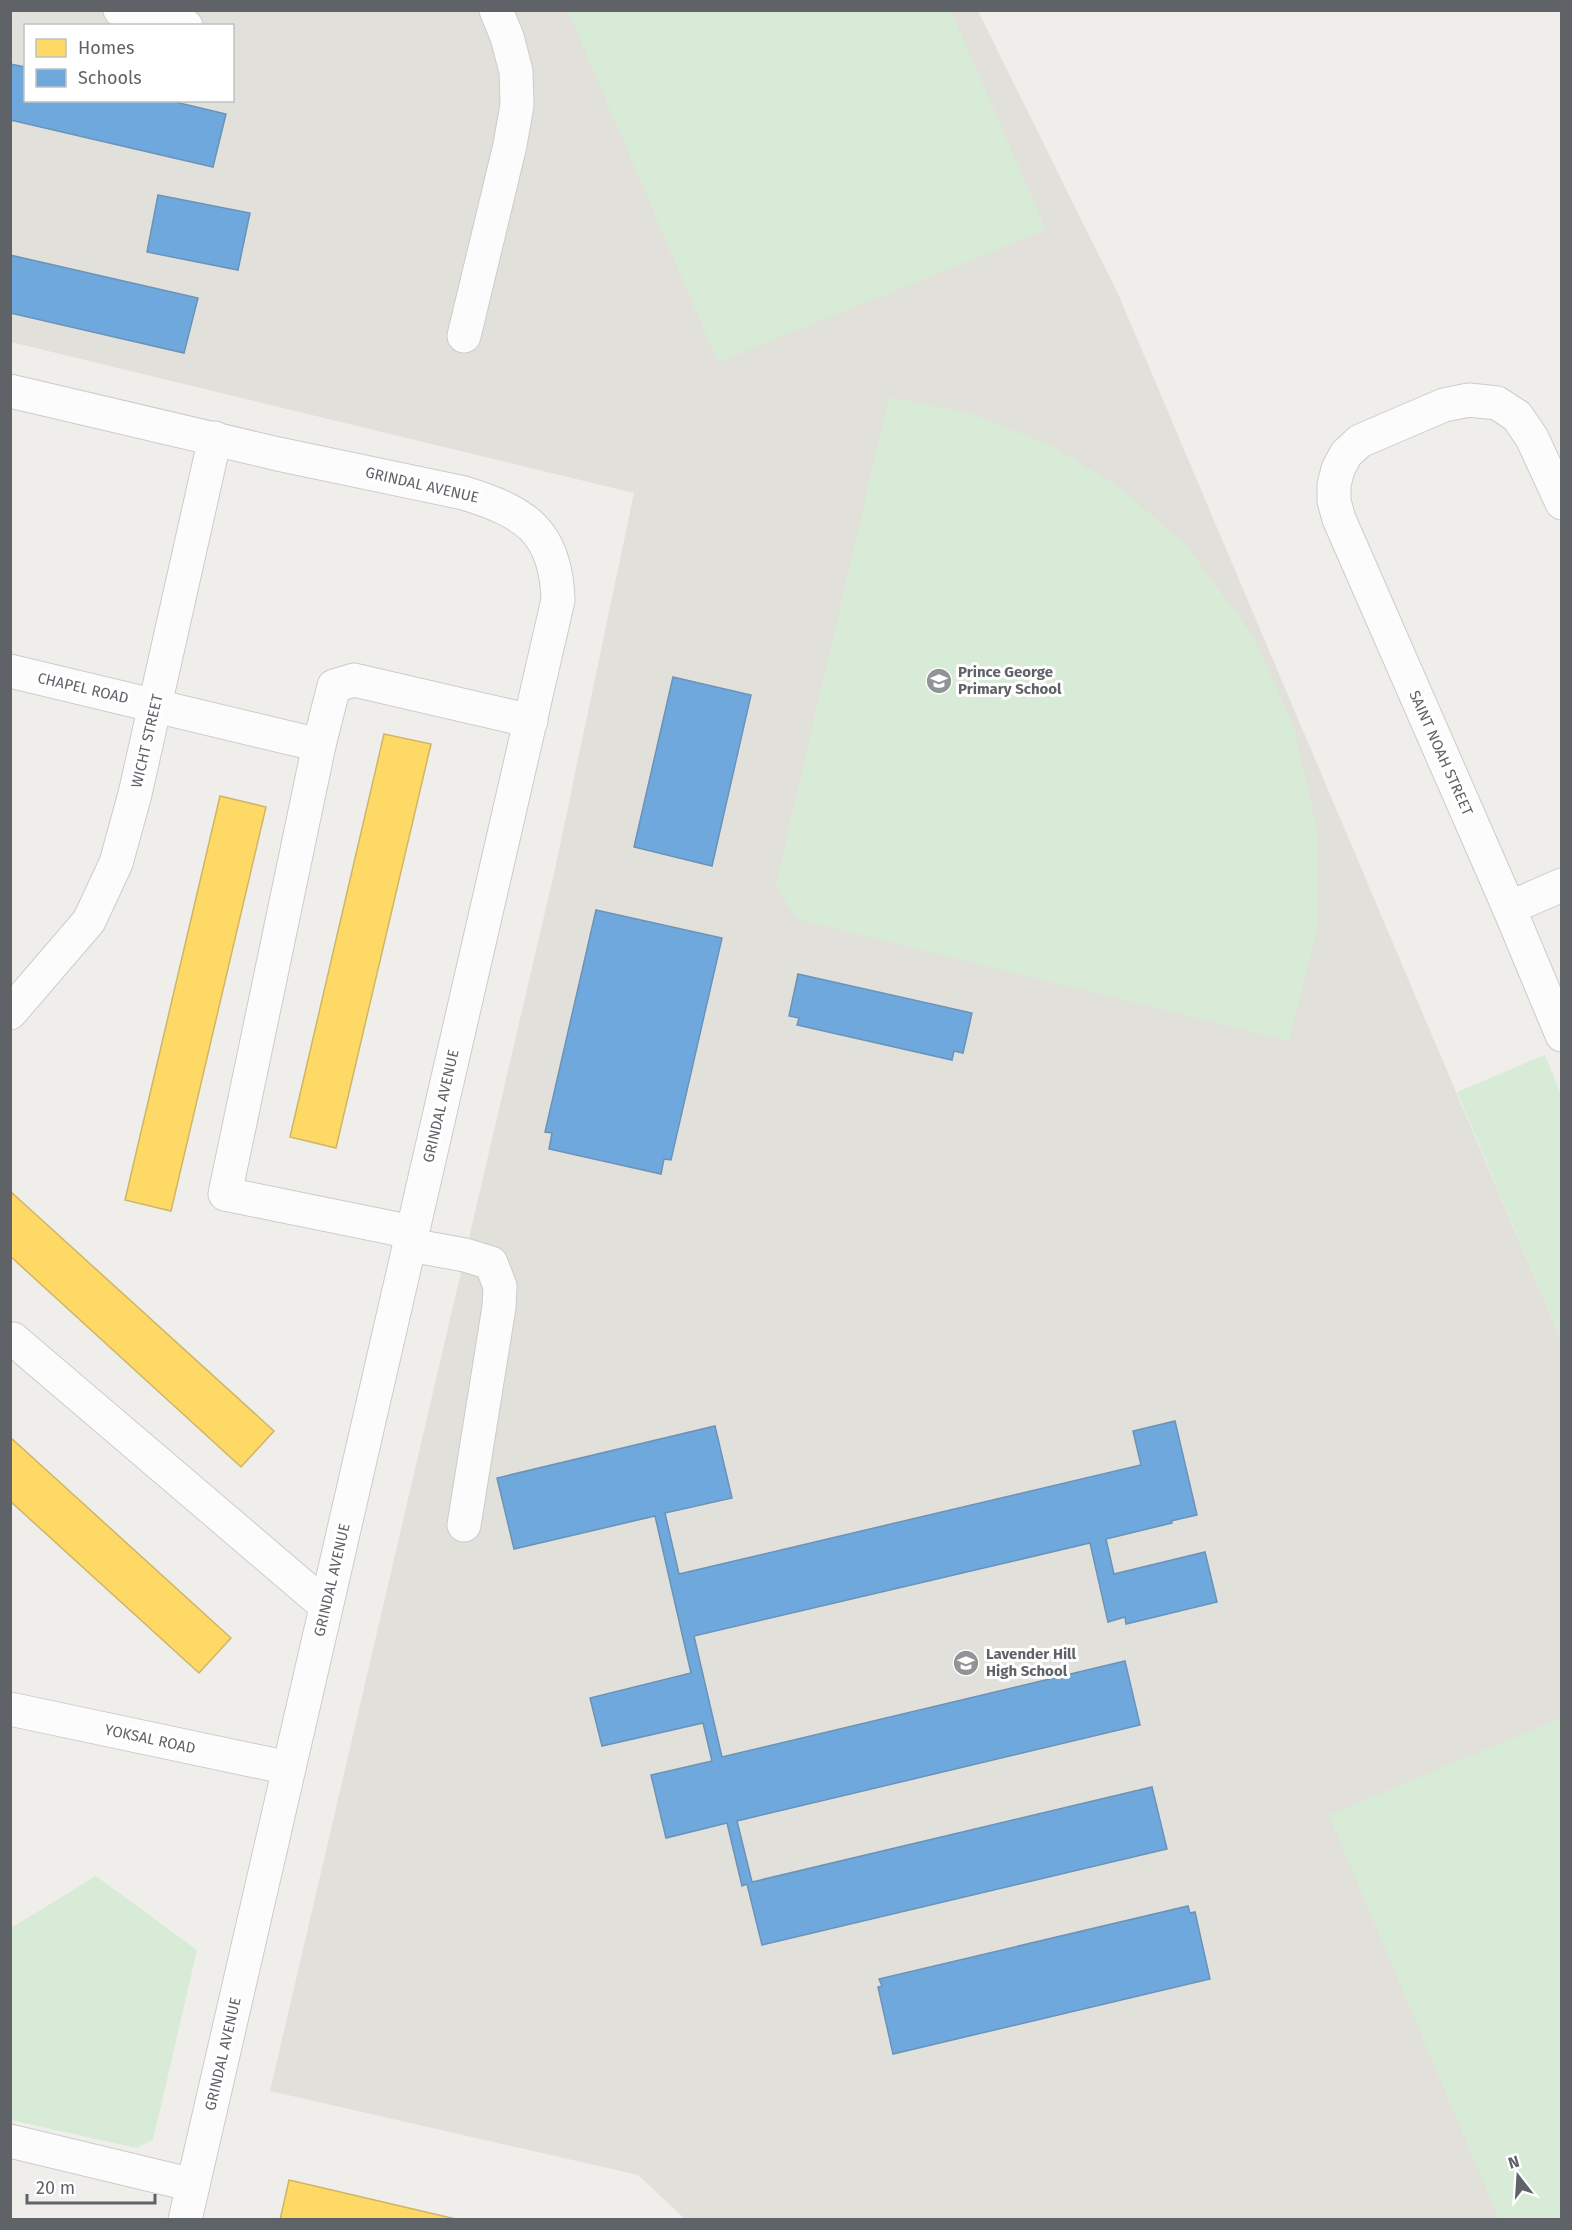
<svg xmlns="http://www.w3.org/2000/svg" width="1572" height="2230" font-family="'Fira Sans',sans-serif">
	<rect width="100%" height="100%" fill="#efeeea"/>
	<path fill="#e2e0da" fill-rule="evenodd" d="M 11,11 L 978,11 L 1119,296 L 1561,1340 L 1561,2219 L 685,2219 L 638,2175 L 270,2091 L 555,869 L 634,493 L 11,342 ZM 26,26 L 232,26 L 232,100 L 26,100 Z"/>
	<g fill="#d8ebd6">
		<polygon points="568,11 951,11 1046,230 718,362"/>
		<polygon points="889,397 969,413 1050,445 1123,490 1186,546 1253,636 1294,727 1317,830 1318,926 1289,1041 796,919 776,884"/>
		<polygon points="1545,1055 1561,1095 1561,1340 1457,1092"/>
		<polygon points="1561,1718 1561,2219 1499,2219 1329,1815"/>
		<polygon points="96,1876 197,1950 153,2140 136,2148 11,2120 11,1928"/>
	</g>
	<g fill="#ffd966" stroke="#cfb667" stroke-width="1.5">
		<polygon points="384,734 431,744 336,1148 290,1137"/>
		<polygon points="220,796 266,807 171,1211 125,1200"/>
		<polygon points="10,1191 274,1431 241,1467 10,1256"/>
		<polygon points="10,1437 231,1638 199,1673 10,1501"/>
		<polygon points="289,2180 460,2220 280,2220"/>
	</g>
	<g fill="#6fa8dc" stroke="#6a93b9" stroke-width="1.5">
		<polygon points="10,64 26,67 26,100 167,100 226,114 213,167 10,120"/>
		<polygon points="158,195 250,213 238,270 147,252"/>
		<polygon points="10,255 198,298 184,353 10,313"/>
		<polygon points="673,677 751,695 712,866 634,847"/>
		<polygon points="596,910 722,938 671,1160 664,1159 661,1174 549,1149 552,1133 545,1132"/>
		<polygon points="798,974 972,1013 963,1053 954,1051 952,1060 797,1025 799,1018 789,1016"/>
		<polygon points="1175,1421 1197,1515 1171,1521 1172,1523 1106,1539 1114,1574 1205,1552 1217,1602 1126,1624 1125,1617 1108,1622 1090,1543 694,1636 722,1757 1125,1661 1140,1725 737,1821 752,1882 1152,1787 1167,1849 762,1945 747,1884 742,1886 727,1823 666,1838 651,1775 712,1761 703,1723 602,1746 590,1698 691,1673 655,1516 514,1549 497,1478 715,1426 732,1498 665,1513 679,1574 1141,1465 1133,1431"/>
		<polygon points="1188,1906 1190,1913 1195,1912 1210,1979 893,2054 878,1987 882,1986 879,1979"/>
	</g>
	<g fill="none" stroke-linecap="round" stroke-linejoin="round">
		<g stroke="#cbcccc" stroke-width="35">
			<g id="minor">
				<polyline points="120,10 186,26"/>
				<polyline points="464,336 510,145 517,105 516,71 507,37 496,10"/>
				<path d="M 10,391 L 278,454 L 464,493 C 525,512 556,531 558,600 L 185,2220"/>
				<polyline points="1562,503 1532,438 1517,416 1497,403 1469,400 1444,405 1360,441 1346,454 1338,469 1334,485 1334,501 1339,519 1509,908 1562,1035"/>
				<polyline points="10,671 319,745 334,686 354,680 531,721"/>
				<polyline points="319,745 225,1194 412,1232"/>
				<polyline points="1509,908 1562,885"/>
				<polyline points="10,1013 89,921 116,863 135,794 215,438"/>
				<polyline points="410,1245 465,1255 491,1263 500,1286 499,1307 464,1525"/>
				<polyline points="13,1339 326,1606"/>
				<polyline points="10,1709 289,1768"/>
				<polyline points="10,2141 193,2185"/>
			</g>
		</g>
		<use href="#minor" stroke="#fdfcfc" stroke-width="33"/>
	</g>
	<defs>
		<g id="school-disc" transform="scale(1.35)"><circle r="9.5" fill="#919496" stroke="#fff"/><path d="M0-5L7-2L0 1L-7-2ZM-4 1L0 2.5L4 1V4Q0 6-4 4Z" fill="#fff"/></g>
	</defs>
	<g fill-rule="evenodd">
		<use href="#school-disc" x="939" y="681"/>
		<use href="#school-disc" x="966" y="1663"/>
	</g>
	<g text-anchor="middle" stroke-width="6" stroke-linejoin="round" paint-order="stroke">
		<g font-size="15" fill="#5f6368" stroke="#fff">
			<text transform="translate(422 485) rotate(13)" y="5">GRINDAL AVENUE</text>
			<text transform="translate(83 688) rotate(13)" y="5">CHAPEL ROAD</text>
			<text transform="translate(147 741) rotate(-77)" y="5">WICHT STREET</text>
			<text transform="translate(1441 753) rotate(66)" y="5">SAINT NOAH STREET</text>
			<text transform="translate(441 1106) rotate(-77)" y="5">GRINDAL AVENUE</text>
			<text transform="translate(332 1580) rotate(-77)" y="5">GRINDAL AVENUE</text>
			<text transform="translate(150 1739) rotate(12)" y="5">YOKSAL ROAD</text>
			<text transform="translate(223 2054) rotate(-77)" y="5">GRINDAL AVENUE</text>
		</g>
		<g font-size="15" font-weight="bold" fill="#5f6368" stroke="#fff" text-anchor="start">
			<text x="958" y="677">Prince George<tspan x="958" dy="17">Primary School</tspan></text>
			<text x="986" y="1659">Lavender Hill<tspan x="986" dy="17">High School</tspan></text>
		</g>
	</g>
	<rect width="1572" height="2230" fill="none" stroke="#5f6368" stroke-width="24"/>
	<rect x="24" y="24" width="210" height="78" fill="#ffffff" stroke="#bfc1c3" stroke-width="1.5"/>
	<rect x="36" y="39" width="30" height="18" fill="#ffd966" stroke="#bfc1c3" stroke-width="1.5"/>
	<text x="78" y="54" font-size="18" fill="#5f6368">Homes</text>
	<rect x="36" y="69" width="30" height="18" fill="#6fa8dc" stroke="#bfc1c3" stroke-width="1.5"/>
	<text x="78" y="84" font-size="18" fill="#5f6368">Schools</text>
	<g transform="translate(1518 2176) rotate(343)" stroke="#ffffff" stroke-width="4.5" paint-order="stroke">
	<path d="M0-4.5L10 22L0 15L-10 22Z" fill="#5f6368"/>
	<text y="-9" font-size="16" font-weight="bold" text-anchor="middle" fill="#5f6368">N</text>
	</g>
	<path d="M27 2194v9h128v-9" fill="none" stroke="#5f6368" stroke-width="3"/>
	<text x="36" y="2194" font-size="18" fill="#5f6368" stroke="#ffffff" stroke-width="4.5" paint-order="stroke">20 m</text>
</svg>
